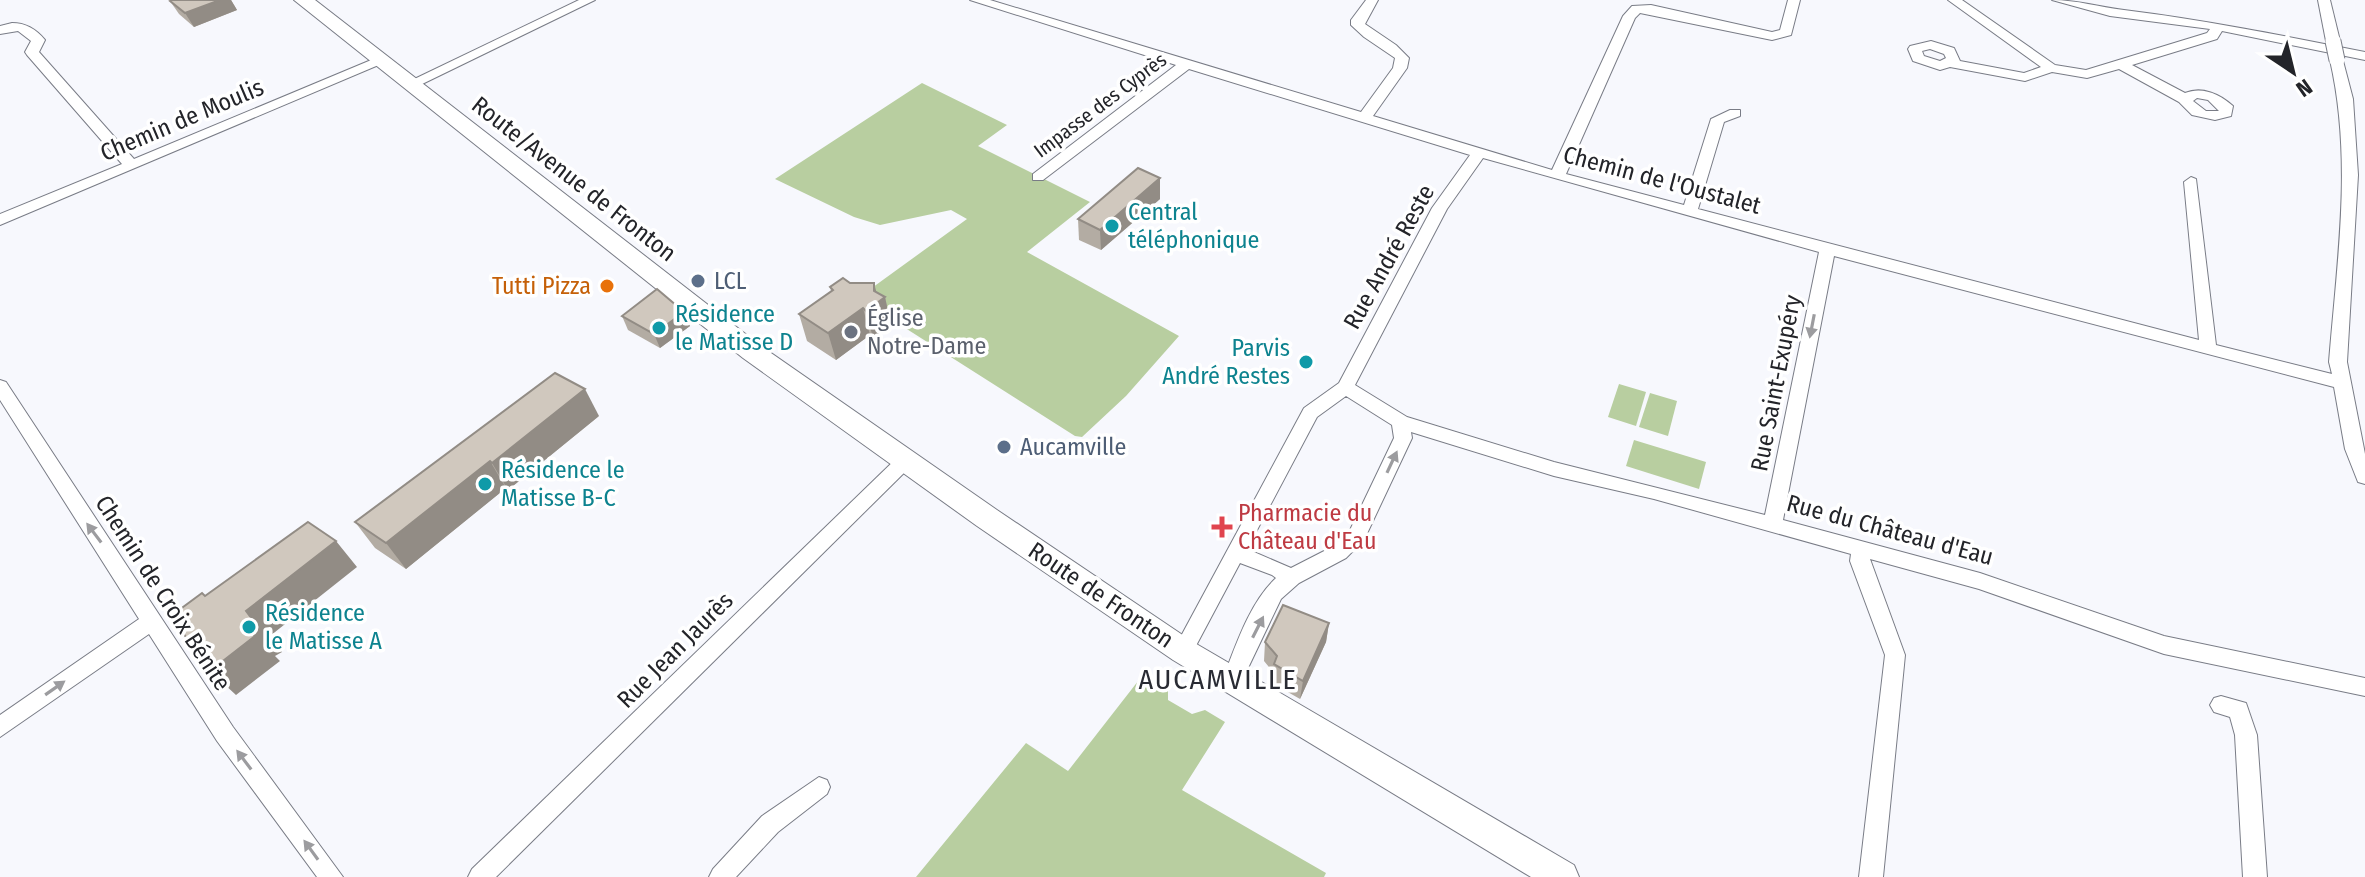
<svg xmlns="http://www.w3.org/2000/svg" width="2365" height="877" font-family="'Fira Sans Condensed',sans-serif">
	<rect width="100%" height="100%" fill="#f7f8fd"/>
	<g fill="#b8cea0">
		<polygon points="922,83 1007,125 978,146 1090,202 1027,252 1179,336 1126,396 1082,437 1075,436 858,298 967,219 951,210 880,225 854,217 775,179"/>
		<polygon points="1619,384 1646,392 1636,426 1608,417"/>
		<polygon points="1650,393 1677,401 1668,436 1639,427"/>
		<polygon points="1634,440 1706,462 1699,489 1626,466"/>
		<polygon points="1142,676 1168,690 1168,700 1192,714 1205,710 1225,722 1182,790 1326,873 1324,877 916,877 1026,743 1068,771"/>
	</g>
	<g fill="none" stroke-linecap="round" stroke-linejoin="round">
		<g stroke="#797c86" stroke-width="2">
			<g id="street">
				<polygon points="579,0 595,0 416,87 411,88 404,84"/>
				<path d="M 970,0 L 990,0 L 1361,112 L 1393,68 L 1395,58 L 1364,37 L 1351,25 L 1351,20 L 1366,0 L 1378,0 L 1365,24 L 1396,45 L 1409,58 L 1407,68 L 1373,116 L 1552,170 L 1623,16 L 1632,6 L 1651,5 L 1772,32 L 1780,30 L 1788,0 L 1800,0 L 1791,35 L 1772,40 L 1640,13 L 1635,18 L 1566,174 L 1684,205 L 1711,119 L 1730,110 L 1740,110 L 1740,116 L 1724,122 L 1698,209 L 2199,340 L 2184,182 L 2191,177 L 2196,179 L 2216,345 L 2332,374 L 2329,362 C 2337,261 2353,160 2330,60 L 2337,56 L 2342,57 L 2353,99 L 2358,175 L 2347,362 L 2365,454 L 2365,484 L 2358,482 L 2345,449 L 2334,387 L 1834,256 L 1783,520 L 1980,573 L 2164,636 L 2365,678 L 2365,696 L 2164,654 L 1979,589 L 1870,559 L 1905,655 L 1883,877 L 1859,877 L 1885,655 L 1850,561 L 1851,554 L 1654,499 L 1554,476 L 1411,432 L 1412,438 L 1364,540 L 1346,558 L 1299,583 L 1281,599 L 1239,687 L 1232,690 L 1225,687 L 1222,681 C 1235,648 1249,603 1276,578 L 1272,575 L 1240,563 L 1190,657 L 1183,660 L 1176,657 L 1173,651 L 1304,408 L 1339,383 L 1432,208 L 1470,155 L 1189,69 L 1043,180 L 1033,180 L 1033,174 L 1176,65 ZM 1483,158 L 1819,252 L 1765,515 L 1554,462 L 1407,417 L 1355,385 L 1447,209 ZM 1346,396 L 1392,425 L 1394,438 L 1350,530 L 1332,547 L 1291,568 L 1247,549 L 1317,417 Z"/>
				<path d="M 1948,0 L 1962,0 L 2055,65 L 2086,70 L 2207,33 L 2210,29 L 2110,16 L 2052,0 C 2077,0 2099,7 2124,10 C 2205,20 2285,36 2365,52 L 2365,60 L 2222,31 L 2217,39 L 2132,65 L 2185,93 C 2202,86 2220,94 2233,106 L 2231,116 L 2215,120 L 2192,115 L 2179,102 L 2119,69 L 2087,78 L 2052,72 L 2025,81 L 1950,67 L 1940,70 L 1913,61 L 1908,49 L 1910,46 L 1931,41 L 1954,48 L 1960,61 L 2024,73 L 2041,67 ZM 1930,49 L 1944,54 L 1946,58 L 1940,61 L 1924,56 L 1922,51 ZM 2197,98 L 2208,100 L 2219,111 L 2206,111 L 2193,101 Z"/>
				<polygon points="2318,0 2330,0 2340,41 2338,44 2328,44 2326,41"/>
				<path d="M 12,23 C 26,23 36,29 45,40 L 39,52 L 134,159 L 376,58 L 381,57 L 388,61 L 0,225 L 0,214 L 122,164 L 27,55 L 25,52 L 31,41 L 18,31 L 0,34 L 0,26 Z"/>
				<polygon points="0,380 6,382 233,727 343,877 317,877 217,741 149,634 0,737 0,715 139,619 0,400"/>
				<polygon points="906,453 912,455 915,460 912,465 496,877 468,877 472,869 900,455"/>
				<polygon points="2221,696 2246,703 2257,735 2267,877 2243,877 2235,735 2230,717 2214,712 2210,705 2214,698"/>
				<polygon points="819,777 827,780 830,787 827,794 778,832 736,877 709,877 713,869 762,816"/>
			</g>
		</g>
		<g stroke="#797c86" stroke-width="2">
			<polygon id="secondary" points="294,0 315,0 761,346 997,510 1193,642 1574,865 1579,877 1531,877 1173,660 977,526 743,358"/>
		</g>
		<use href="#street" fill="#fff" fill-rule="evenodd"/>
		<use href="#secondary" fill="#fff" fill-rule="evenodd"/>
		<g stroke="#797c86" stroke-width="17" stroke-linecap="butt">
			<polyline id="street-bridge" points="2333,41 2337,60"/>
		</g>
		<use href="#street-bridge" stroke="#fff" stroke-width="15"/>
	</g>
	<g fill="#b3aca3">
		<polygon points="172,0 231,0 237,10 194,27 179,14 170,1"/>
		<polygon points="1160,178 1160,199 1101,250 1079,240 1078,219"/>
		<polygon points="850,283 885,297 891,325 873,338 870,335 836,360 807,341 799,314 831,291 830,287"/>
		<polygon points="622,316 690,326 660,348 628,330"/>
		<polygon points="599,416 508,490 506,488 406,569 375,548 355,522"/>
		<polygon points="1329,623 1326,642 1300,699 1272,683 1273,672 1264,661 1265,642"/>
	</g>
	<g fill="#928c85">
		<polygon points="220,0 231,0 237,10 194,27 185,13"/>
		<polygon points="1160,178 1160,199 1101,250 1100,230"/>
		<polygon points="874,283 879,302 885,297 891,325 873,338 866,311 874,291"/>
		<polygon points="863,308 870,335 836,360 828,333"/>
		<polygon points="684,312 690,326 660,348 654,334"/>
		<polygon points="585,389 599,416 508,490 492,463"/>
		<polygon points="490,461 506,488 406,569 386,543"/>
		<polygon points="336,541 357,567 270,636 282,652 275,656 280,661 236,695 210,671 251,632 246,611"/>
		<polygon points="1329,623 1326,642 1300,699 1303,681"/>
	</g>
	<g fill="#d0c8be" stroke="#928c85" stroke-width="2">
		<polygon points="172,0 220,0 185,13 170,1"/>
		<polygon points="1138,168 1160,178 1100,230 1078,219"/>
		<polygon points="843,278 850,283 874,283 874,291 885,297 866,311 863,308 828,333 799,314 833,290 830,287"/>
		<polygon points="657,289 684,312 654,334 622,316"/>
		<polygon points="555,373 585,389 492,463 490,461 386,543 355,522"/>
		<polygon points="308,522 336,541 246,611 258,627 251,632 255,636 210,671 171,616 202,593 205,596"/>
		<polygon points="1283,605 1329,623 1303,681 1274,664 1277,656 1265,642"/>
	</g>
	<defs><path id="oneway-solid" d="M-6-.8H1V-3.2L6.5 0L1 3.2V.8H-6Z" transform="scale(2)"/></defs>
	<g fill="#9c9c9f">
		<use href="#oneway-solid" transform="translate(1812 326) rotate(101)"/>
		<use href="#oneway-solid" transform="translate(1392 462) rotate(-65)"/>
		<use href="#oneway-solid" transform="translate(94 533) rotate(-127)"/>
		<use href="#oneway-solid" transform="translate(1258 627) rotate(-63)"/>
		<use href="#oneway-solid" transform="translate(55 688) rotate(-35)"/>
		<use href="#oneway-solid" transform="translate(244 760) rotate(-127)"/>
		<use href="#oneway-solid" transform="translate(311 850) rotate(-126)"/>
	</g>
	<g fill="#0f9aa8" stroke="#fff" stroke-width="3">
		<circle cx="1112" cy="226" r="8"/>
		<circle cx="659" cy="328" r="8"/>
		<circle cx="1306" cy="362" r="8"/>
		<circle cx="485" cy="484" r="8"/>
		<circle cx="249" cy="627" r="8"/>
	</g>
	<g fill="#5c6f8a" stroke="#fff" stroke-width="3">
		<circle cx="698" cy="281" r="8"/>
		<circle cx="1004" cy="447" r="8"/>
	</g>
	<circle fill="#e8710a" stroke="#fff" stroke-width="3" cx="607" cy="286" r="8"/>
	<circle fill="#6b7280" stroke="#fff" stroke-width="3" cx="851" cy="332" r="8"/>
	<path fill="#e0444e" stroke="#fff" stroke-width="3" d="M1218 515h8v8h8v8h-8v8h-8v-8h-8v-8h8z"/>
	<g text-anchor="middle" stroke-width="7" stroke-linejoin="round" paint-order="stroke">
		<g font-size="20" fill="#232429" stroke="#fff">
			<text transform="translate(1100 105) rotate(-37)" y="7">Impasse des Cyprès</text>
		</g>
		<g font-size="24" fill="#232429" stroke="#fff">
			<text transform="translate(182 120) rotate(-23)" y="8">Chemin de Moulis</text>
			<text transform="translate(574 179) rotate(38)" y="8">Route/Avenue de Fronton</text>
			<text transform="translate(1662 180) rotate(15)" y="8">Chemin de l'Oustalet</text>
			<text transform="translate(1389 257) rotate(-61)" y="8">Rue André Reste</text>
			<text transform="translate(1776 383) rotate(-79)" y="8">Rue Saint-Exupéry</text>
			<text transform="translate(1890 530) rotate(15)" y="8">Rue du Château d'Eau</text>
			<text transform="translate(163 593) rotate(57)" y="8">Chemin de Croix Bénite</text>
			<text transform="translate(1101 595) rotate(34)" y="8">Route de Fronton</text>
			<text transform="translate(675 650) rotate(-45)" y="8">Rue Jean Jaurès</text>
		</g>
		<g font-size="24" fill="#0d838f" stroke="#fff" text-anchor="start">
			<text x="1128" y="220">Central<tspan x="1128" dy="28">téléphonique</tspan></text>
			<text x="675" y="322">Résidence<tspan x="675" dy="28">le Matisse D</tspan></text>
			<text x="1290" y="356" text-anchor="end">Parvis<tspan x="1290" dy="28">André Restes</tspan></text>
			<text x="501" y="478">Résidence le<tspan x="501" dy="28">Matisse B-C</tspan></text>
			<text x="265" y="621">Résidence<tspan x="265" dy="28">le Matisse A</tspan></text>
		</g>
		<g font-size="24" fill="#4e5e75" stroke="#fff" text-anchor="start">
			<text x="714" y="289">LCL</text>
			<text x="1020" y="455">Aucamville</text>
		</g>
		<g font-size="24" fill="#c56008" stroke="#fff" text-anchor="end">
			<text x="591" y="294">Tutti Pizza</text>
		</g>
		<g font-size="24" fill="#5b616d" stroke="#fff" text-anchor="start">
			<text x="867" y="326">Église<tspan x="867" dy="28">Notre-Dame</tspan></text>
		</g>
		<g font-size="24" fill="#be3a42" stroke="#fff" text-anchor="start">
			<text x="1238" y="521">Pharmacie du<tspan x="1238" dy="28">Château d'Eau</tspan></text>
		</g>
		<g font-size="28" letter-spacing="2" fill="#292b33" stroke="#fff">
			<text x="1218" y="689">AUCAMVILLE</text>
		</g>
	</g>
	<g transform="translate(2293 72) rotate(145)" stroke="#ffffff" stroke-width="6" paint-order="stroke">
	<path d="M0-6L14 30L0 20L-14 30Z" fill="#232429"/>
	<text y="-12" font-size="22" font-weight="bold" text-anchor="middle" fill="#232429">N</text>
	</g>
</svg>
